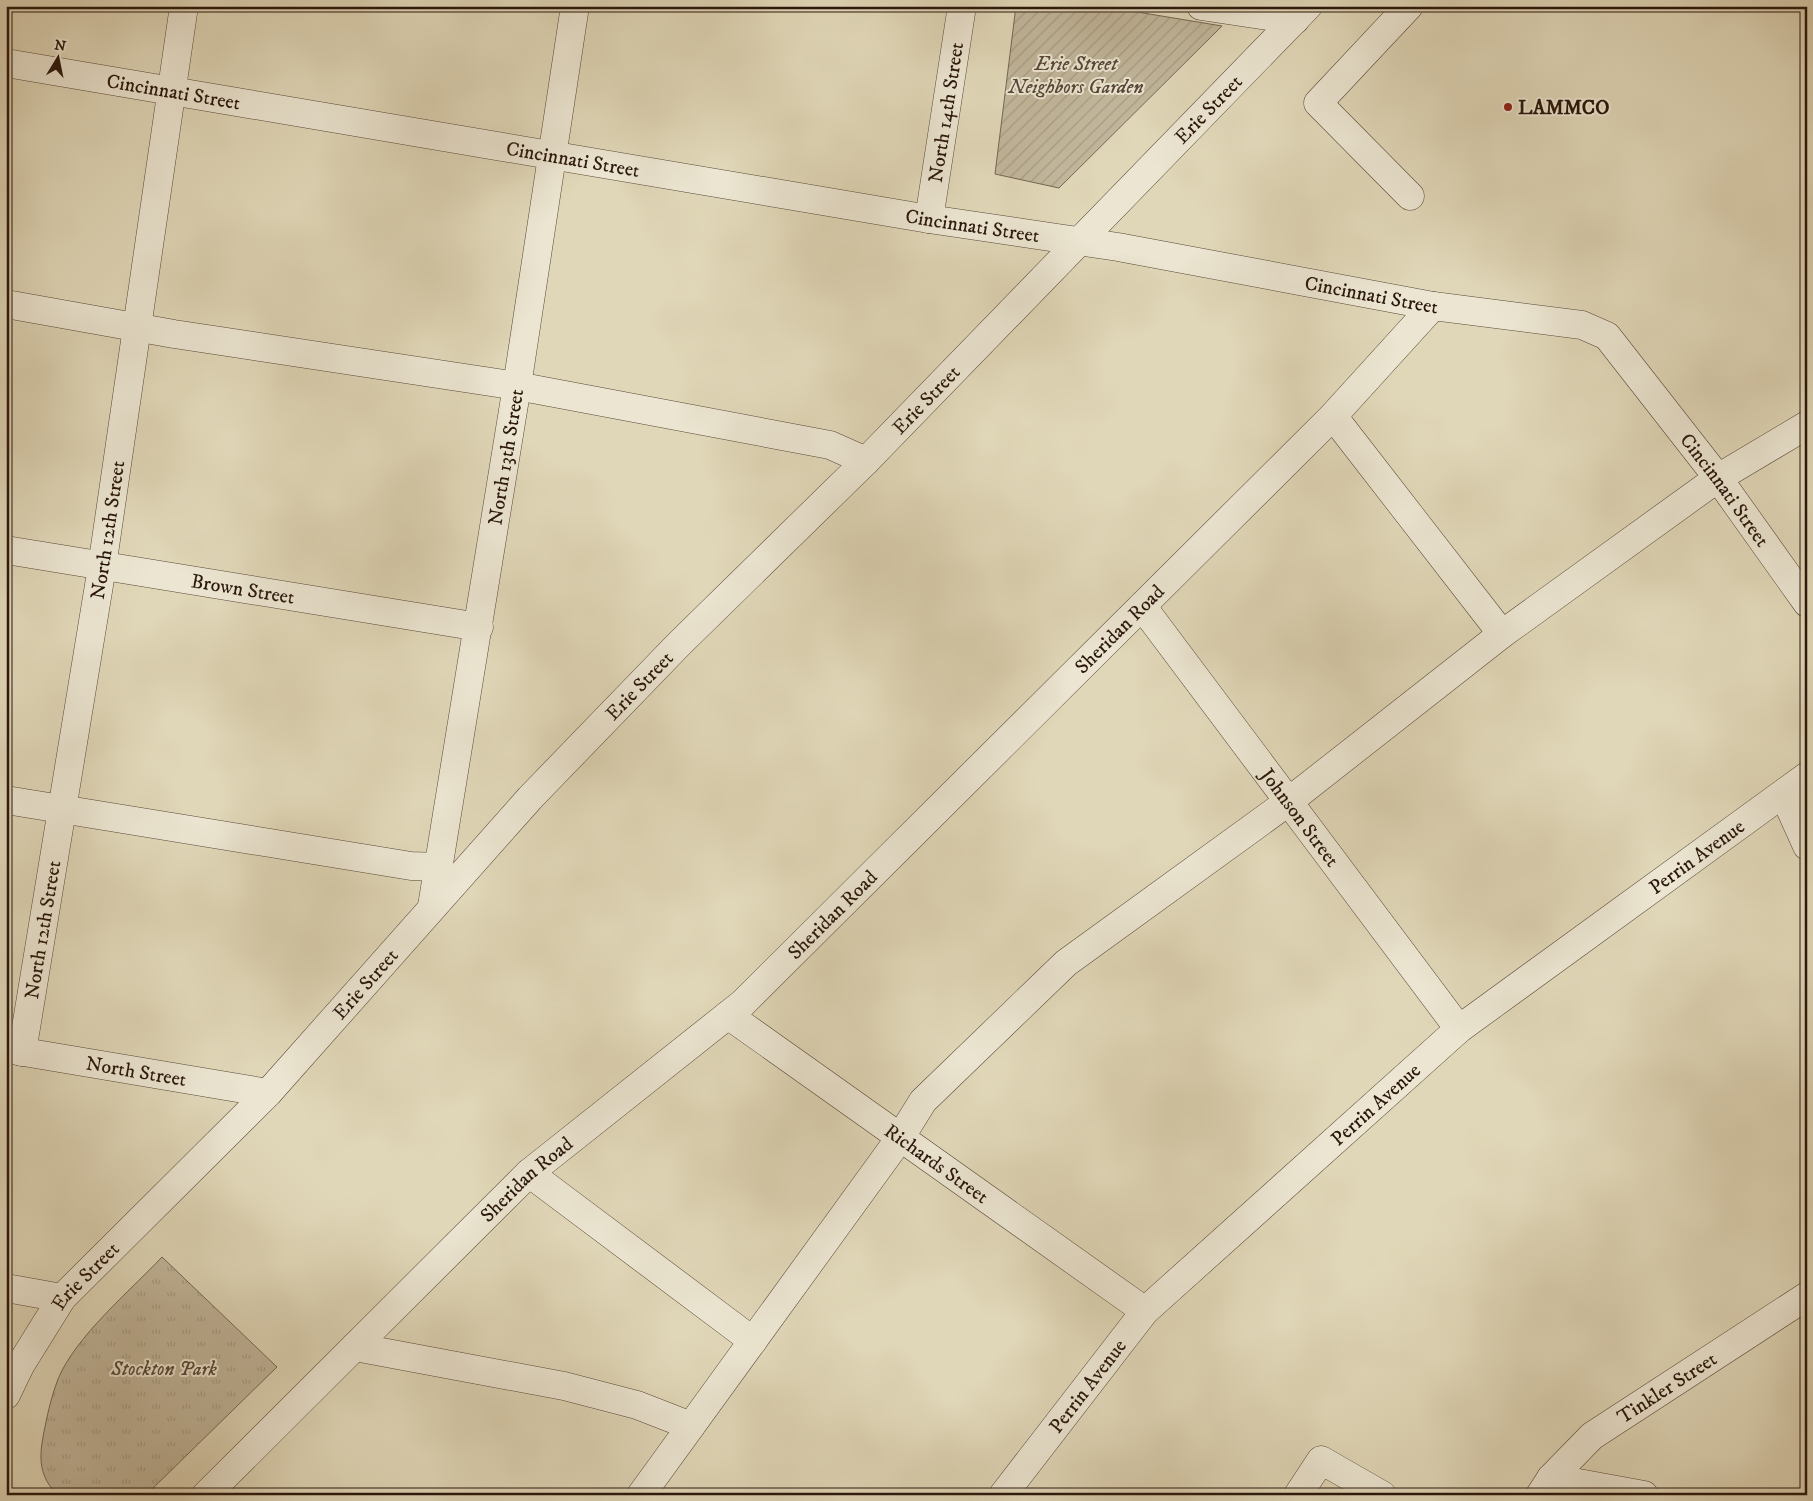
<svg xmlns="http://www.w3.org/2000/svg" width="1813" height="1501" font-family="'IM FELL DW Pica',serif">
	<defs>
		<pattern id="park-tufts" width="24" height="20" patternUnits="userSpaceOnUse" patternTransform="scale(1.25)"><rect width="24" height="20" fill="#c1b69b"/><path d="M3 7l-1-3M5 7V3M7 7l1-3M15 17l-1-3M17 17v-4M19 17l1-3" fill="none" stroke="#a69c84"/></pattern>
		<pattern id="garden-furrows" width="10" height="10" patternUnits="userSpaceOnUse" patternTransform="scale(1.25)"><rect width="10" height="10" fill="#c1b69b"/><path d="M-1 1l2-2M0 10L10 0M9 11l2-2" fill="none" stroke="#a69c84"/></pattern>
	</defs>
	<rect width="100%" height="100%" fill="#e0d7b8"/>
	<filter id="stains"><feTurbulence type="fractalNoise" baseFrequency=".004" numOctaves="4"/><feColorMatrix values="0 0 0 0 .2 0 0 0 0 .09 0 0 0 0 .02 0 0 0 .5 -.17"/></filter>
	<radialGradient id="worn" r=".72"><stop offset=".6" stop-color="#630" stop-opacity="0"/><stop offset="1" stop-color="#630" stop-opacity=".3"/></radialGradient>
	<path fill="url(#park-tufts)" stroke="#766654" d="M 162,1257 L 277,1367 L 146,1495 L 89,1495 L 52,1489 C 37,1469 40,1451 45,1427 C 48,1411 52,1395 58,1379 C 76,1336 130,1291 162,1257 Z"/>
	<polygon fill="url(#garden-furrows)" stroke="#766654" points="1016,6 1101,6 1222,26 1059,188 995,174"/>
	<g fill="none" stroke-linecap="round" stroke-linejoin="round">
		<g stroke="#584737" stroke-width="29">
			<g id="minor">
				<polyline points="1201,6 1295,20"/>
				<polyline points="1409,6 1318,103 1410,196"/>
				<path id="s1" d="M 6,63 L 929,219 L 1118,247 L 1433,306 L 1582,325 L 1607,336 L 1718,478 L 1807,603"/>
				<path id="s2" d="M 929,219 L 962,6"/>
				<polyline points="6,304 174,334 517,386 830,445 866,461"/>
				<polyline points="1333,416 1502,634"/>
				<path id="s3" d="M 6,550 L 479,627"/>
				<path id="s4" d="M 1142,606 L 1459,1029"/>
				<polyline points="1784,795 1807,846"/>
				<polyline points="6,800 411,866 439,867"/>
				<path id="s5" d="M 432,906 L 517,386 L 575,6"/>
				<path id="s6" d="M 728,1015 L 1145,1311"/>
				<path id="s7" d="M 6,1049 L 268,1093"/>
				<path id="s8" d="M 22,1052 L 102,567 L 184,6"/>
				<polyline points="529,1173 753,1341"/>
				<polyline points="6,1288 62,1298"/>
				<polyline points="355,1347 564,1386 637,1405 691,1426"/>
				<path id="s9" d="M 6,1395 L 21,1364 L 62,1298 L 268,1093 L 530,798 L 679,644 L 866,461 L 1308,6"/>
				<polyline points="1551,1478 1644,1495"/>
				<path id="s10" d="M 206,1495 L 529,1173 L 743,1003 L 1333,416 L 1433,306"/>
				<polyline points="641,1495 900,1138 923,1101 1066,963 1288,802 1502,634 1718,478 1807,425"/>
				<path id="s11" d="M 1003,1495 L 1145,1311 L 1459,1029 L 1807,776"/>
				<polyline points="1298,1495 1321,1460 1382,1495"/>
				<path id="s12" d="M 1540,1495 L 1551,1478 L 1592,1436 L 1807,1296"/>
			</g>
		</g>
		<use href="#minor" stroke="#ebe5d1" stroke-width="28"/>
	</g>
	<circle fill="#8f2418" stroke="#ebe5d1" stroke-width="2" cx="1508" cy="107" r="5"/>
	<g text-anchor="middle" stroke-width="4" stroke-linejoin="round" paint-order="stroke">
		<g font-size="20" font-style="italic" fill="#574737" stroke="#ebe5d1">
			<text x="1076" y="70">Erie Street<tspan x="1076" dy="23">Neighbors Garden</tspan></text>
			<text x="164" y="1375">Stockton Park</text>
		</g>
		<g font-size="20" fill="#2a170c" stroke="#ebe5d1">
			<text dy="7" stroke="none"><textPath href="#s1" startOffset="170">Cincinnati Street</textPath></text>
			<text dy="7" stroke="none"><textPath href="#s9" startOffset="1764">Erie Street</textPath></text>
			<text dy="7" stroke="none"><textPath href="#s2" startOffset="108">North 14th Street</textPath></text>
			<text dy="7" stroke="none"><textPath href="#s1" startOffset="575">Cincinnati Street</textPath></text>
			<text dy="7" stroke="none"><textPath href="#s1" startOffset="980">Cincinnati Street</textPath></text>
			<text dy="7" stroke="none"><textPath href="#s1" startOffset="1385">Cincinnati Street</textPath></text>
			<text dy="7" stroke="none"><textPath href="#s9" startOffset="1359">Erie Street</textPath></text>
			<text dy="7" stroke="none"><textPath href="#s5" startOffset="455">North 13th Street</textPath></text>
			<text dy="7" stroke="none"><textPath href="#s1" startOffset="1819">Cincinnati Street</textPath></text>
			<text dy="7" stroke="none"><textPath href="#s8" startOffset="529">North 12th Street</textPath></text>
			<text dy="7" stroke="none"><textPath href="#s3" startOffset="240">Brown Street</textPath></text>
			<text dy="7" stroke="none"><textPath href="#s10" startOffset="1260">Sheridan Road</textPath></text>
			<text dy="7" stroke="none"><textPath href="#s9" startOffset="954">Erie Street</textPath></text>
			<text dy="7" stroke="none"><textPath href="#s4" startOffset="264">Johnson Street</textPath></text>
			<text dy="7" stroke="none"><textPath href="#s11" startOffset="948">Perrin Avenue</textPath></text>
			<text dy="7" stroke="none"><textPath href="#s10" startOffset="855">Sheridan Road</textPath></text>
			<text dy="7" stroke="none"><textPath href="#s8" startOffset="124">North 12th Street</textPath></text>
			<text dy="7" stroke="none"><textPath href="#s9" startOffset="549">Erie Street</textPath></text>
			<text dy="7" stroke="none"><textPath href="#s7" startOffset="132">North Street</textPath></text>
			<text dy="7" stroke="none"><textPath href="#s11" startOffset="542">Perrin Avenue</textPath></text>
			<text dy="7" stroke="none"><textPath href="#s6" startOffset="256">Richards Street</textPath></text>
			<text dy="7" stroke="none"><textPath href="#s10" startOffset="450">Sheridan Road</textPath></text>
			<text dy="7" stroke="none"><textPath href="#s9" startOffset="144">Erie Street</textPath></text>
			<text dy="7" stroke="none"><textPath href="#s11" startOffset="138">Perrin Avenue</textPath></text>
			<text dy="7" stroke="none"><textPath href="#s12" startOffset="168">Tinkler Street</textPath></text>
		</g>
		<g font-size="20" font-weight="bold" fill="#2a170c" stroke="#ebe5d1" text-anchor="start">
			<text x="1518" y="114">LAMMCO</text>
		</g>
	</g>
	<rect width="1813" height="1501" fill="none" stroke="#e0d7b8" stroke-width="25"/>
	<rect x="8" y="8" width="1798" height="1486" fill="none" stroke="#2a170c" stroke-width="2.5"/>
	<rect x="12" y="12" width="1788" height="1476" fill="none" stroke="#2a170c"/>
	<g transform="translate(58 58) rotate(10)" stroke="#ebe5d1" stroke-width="4" paint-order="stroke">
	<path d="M0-4L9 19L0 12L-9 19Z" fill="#2a170c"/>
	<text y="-8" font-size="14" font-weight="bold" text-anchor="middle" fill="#2a170c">N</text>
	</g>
	<rect width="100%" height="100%" filter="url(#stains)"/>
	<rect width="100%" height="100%" fill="url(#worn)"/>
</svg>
